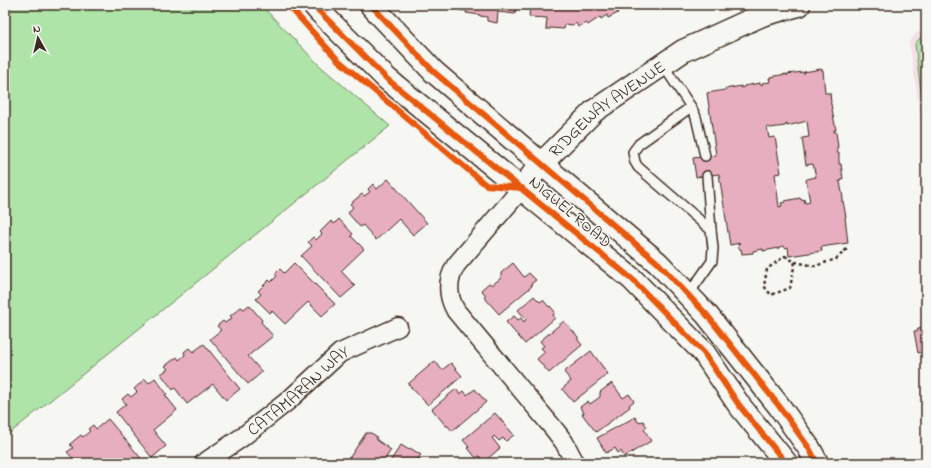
<svg xmlns="http://www.w3.org/2000/svg" width="931" height="468" font-family="'Indie Flower',sans-serif">
	<rect width="100%" height="100%" fill="#f6f6f2"/>
	<filter id="ink" filterUnits="userSpaceOnUse"><feTurbulence type="fractalNoise" baseFrequency=".025" numOctaves="2"/><feDisplacementMap in="SourceGraphic" scale="8" xChannelSelector="R" yChannelSelector="G"/><feConvolveMatrix kernelMatrix="1 2 1 2 8 2 1 2 1" color-interpolation-filters="sRGB"/></filter>
	<g filter="url(#ink)">
		<polygon fill="#f2e0e3" points="926,29 926,152 909,41 918,32"/>
		<g fill="#aee4a8" stroke="#748763">
			<polygon points="5,5 261,5 319,65 390,126 5,437"/>
			<polygon points="926,34 926,131 915,44 919,39"/>
		</g>
		<g fill="#e7aebf" stroke="#3b2a1e" fill-rule="evenodd">
			<polygon points="458,5 516,5 515,14 498,12 497,23 487,21 487,17 480,16 480,15 466,13 467,11 458,10"/>
			<polygon points="530,5 613,5 618,13 608,18 607,15 601,19 600,17 588,25 586,23 578,27 576,23 572,25 565,24 564,29 550,28 550,29 546,29 547,18 529,17"/>
			<path d="M 821,69 L 821,70 L 823,70 L 825,93 L 830,93 L 831,103 L 830,104 L 831,104 L 833,114 L 832,115 L 833,115 L 836,130 L 834,130 L 834,132 L 836,132 L 838,147 L 837,147 L 837,153 L 839,153 L 839,164 L 841,164 L 843,179 L 842,179 L 842,181 L 839,181 L 840,182 L 843,198 L 842,198 L 842,202 L 843,201 L 846,217 L 845,217 L 848,243 L 821,247 L 822,251 L 789,256 L 788,247 L 785,248 L 784,246 L 779,247 L 779,248 L 763,251 L 763,249 L 753,251 L 753,253 L 742,254 L 741,249 L 739,249 L 738,244 L 740,243 L 730,245 L 719,174 L 696,177 L 693,158 L 716,155 L 707,93 L 725,90 L 725,89 L 741,86 L 741,88 L 744,87 L 744,86 L 760,83 L 760,85 L 763,84 L 762,83 L 770,82 L 769,78 L 771,78 L 770,77 L 786,74 L 787,76 L 787,74 L 803,72 L 803,73 L 805,73 L 804,72 ZM 807,121 L 809,137 L 802,138 L 806,165 L 813,164 L 816,177 L 807,179 L 806,180 L 810,202 L 805,203 L 804,199 L 801,200 L 800,198 L 785,201 L 785,202 L 781,203 L 782,206 L 779,207 L 775,174 L 781,173 L 775,137 L 769,138 L 767,127 L 769,127 L 770,128 L 785,126 L 785,125 L 787,124 L 787,126 Z"/>
			<polygon points="388,179 427,223 413,235 399,219 376,240 363,225 360,227 348,213 353,207 350,204 362,194 364,196 370,192 368,189 373,184 377,189"/>
			<polygon points="339,219 353,234 351,236 364,249 341,271 355,286 341,298 301,256 312,246 308,242 313,237 316,240 322,234 320,232 331,221 334,224"/>
			<polygon points="294,263 335,304 322,316 308,302 285,324 272,311 270,313 256,299 261,294 258,291 269,280 271,282 277,276 275,274 280,269 284,273"/>
			<polygon points="513,263 524,277 529,273 536,280 531,284 532,286 499,314 484,297 486,295 481,290 489,283 492,285 501,278 501,273"/>
			<polygon points="534,296 540,302 543,300 549,307 550,306 555,312 553,315 555,318 525,344 506,322 514,316 518,320 521,318 524,322 526,319 518,310"/>
			<polygon points="249,305 262,320 261,322 273,336 248,356 262,372 248,384 210,339 221,330 217,326 223,321 225,323 232,318 230,316 241,307 244,309"/>
			<polygon points="564,321 578,337 578,340 582,345 549,373 537,359 545,352 541,348 544,346 540,341"/>
			<polygon points="926,327 926,351 918,353 914,331 918,331 918,329"/>
			<polygon points="204,344 240,389 226,400 213,384 187,404 175,388 173,390 161,374 168,369 165,366 177,357 179,360 185,355 184,352 189,348 193,352"/>
			<polygon points="591,351 608,374 573,402 562,389 571,381 564,372"/>
			<polygon points="435,361 442,370 451,363 462,376 428,405 408,384"/>
			<polygon points="155,378 167,394 165,395 177,410 153,430 166,446 152,458 116,412 126,404 122,399 128,394 131,397 137,392 134,389 145,379 149,383"/>
			<polygon points="612,383 623,398 629,394 634,401 629,405 630,407 596,432 582,414 584,413 580,407 588,401 590,404 600,397 600,392"/>
			<polygon points="456,389 460,394 464,391 467,395 475,389 486,402 452,431 448,426 446,426 432,409"/>
			<polygon points="495,413 514,435 506,441 503,438 499,441 494,436 492,438 500,448 484,462 479,456 476,458 468,448 469,447 463,440"/>
			<polygon points="635,417 638,422 643,421 647,427 644,429 651,441 624,457 621,451 618,453 615,448 606,453 597,438"/>
			<polygon points="108,419 145,463 123,463 119,459 114,463 77,463 67,452 73,448 70,444 81,435 83,437 90,431 88,429 93,425 96,429"/>
			<polygon points="366,433 371,433 376,436 377,440 391,450 383,462 346,463"/>
			<polygon points="401,445 409,450 410,448 421,455 418,458 425,463 389,463"/>
			<polygon points="651,460 651,463 635,463"/>
		</g>
		<g fill="none" stroke-linecap="round" stroke-linejoin="round">
			<g stroke="#3b2a1e" stroke-width="12">
				<g id="service">
					<polyline points="663,65 691,107 639,144 633,152 635,162 638,167 711,230 713,248 712,261 688,295"/>
					<polyline points="691,107 696,117 705,156"/>
					<polyline points="707,176 711,230"/>
				</g>
			</g>
			<g stroke="#3b2a1e" stroke-width="21">
				<g id="minor">
					<path d="M 522,188 L 456,265 C 447,280 447,296 456,311 L 554,429 L 564,442 L 575,463"/>
					<path id="s1" d="M 204,463 L 241,438 L 289,400 L 340,353 L 398,327"/>
				</g>
			</g>
			<g stroke="#3b2a1e" stroke-width="25">
				<g id="tertiary">
					<path id="s2" d="M 522,188 L 542,163 L 594,111 L 683,51 L 762,15 L 799,5"/>
				</g>
			</g>
			<g stroke="#3b2a1e" stroke-width="25">
				<g id="secondary">
					<polyline points="314,5 320,12 387,79 632,279 704,353 739,405 786,463"/>
					<polyline points="371,5 434,72 658,263 707,315 779,406 809,448 817,463"/>
				</g>
			</g>
			<g stroke="#3b2a1e" stroke-width="2.5" stroke-dasharray="3 3" stroke-linecap="butt">
				<polygon points="785,256 795,262 790,288 771,295 764,286 767,269"/>
				<polyline points="795,262 815,266 836,259 847,249"/>
			</g>
			<use href="#service" stroke="#f6f6f2" stroke-width="9"/>
			<use href="#minor" stroke="#f6f6f2" stroke-width="18"/>
			<use href="#tertiary" stroke="#f6f6f2" stroke-width="22"/>
			<use href="#secondary" stroke="#f6f6f2" stroke-width="22"/>
			<g stroke="#f6f6f2" stroke-width="8">
				<g id="cycleway">
					<polyline points="288,5 338,60 486,185 522,188"/>
					<polyline points="314,5 320,12 387,79 632,279 704,353 739,405 786,463"/>
					<polyline points="371,5 434,72 658,263 707,315 779,406 809,448 817,463"/>
				</g>
			</g>
			<use href="#cycleway" stroke="#e8590c" stroke-width="6"/>
		</g>
	</g>
	<g text-anchor="middle" stroke-width="3" stroke-linejoin="round" paint-order="stroke">
		<g font-size="17" fill="#3b2a1e" stroke="#f6f6f2">
			<text dy="6" stroke="none"><textPath href="#s2" startOffset="117">RIDGEWAY AVENUE</textPath></text>
			<text transform="translate(571 211) rotate(40)" y="6">NIGUEL ROAD</text>
			<text dy="6" stroke="none"><textPath href="#s1" startOffset="119">CATAMARAN WAY</textPath></text>
		</g>
	</g>
	<rect width="931" height="468" fill="none" stroke="#f6f6f2" stroke-width="20"/>
	<rect x="10" y="10" width="911" height="448" fill="none" stroke="#3b2a1e" stroke-width="1.5" filter="url(#ink)"/>
	<g transform="translate(38 38) rotate(352)" stroke="#f6f6f2" stroke-width="3" paint-order="stroke">
	<path d="M0-3L7 15L0 10L-7 15Z" fill="#3b2a1e"/>
	<text y="-6" font-size="11" font-weight="bold" text-anchor="middle" fill="#3b2a1e">N</text>
	</g>
</svg>
